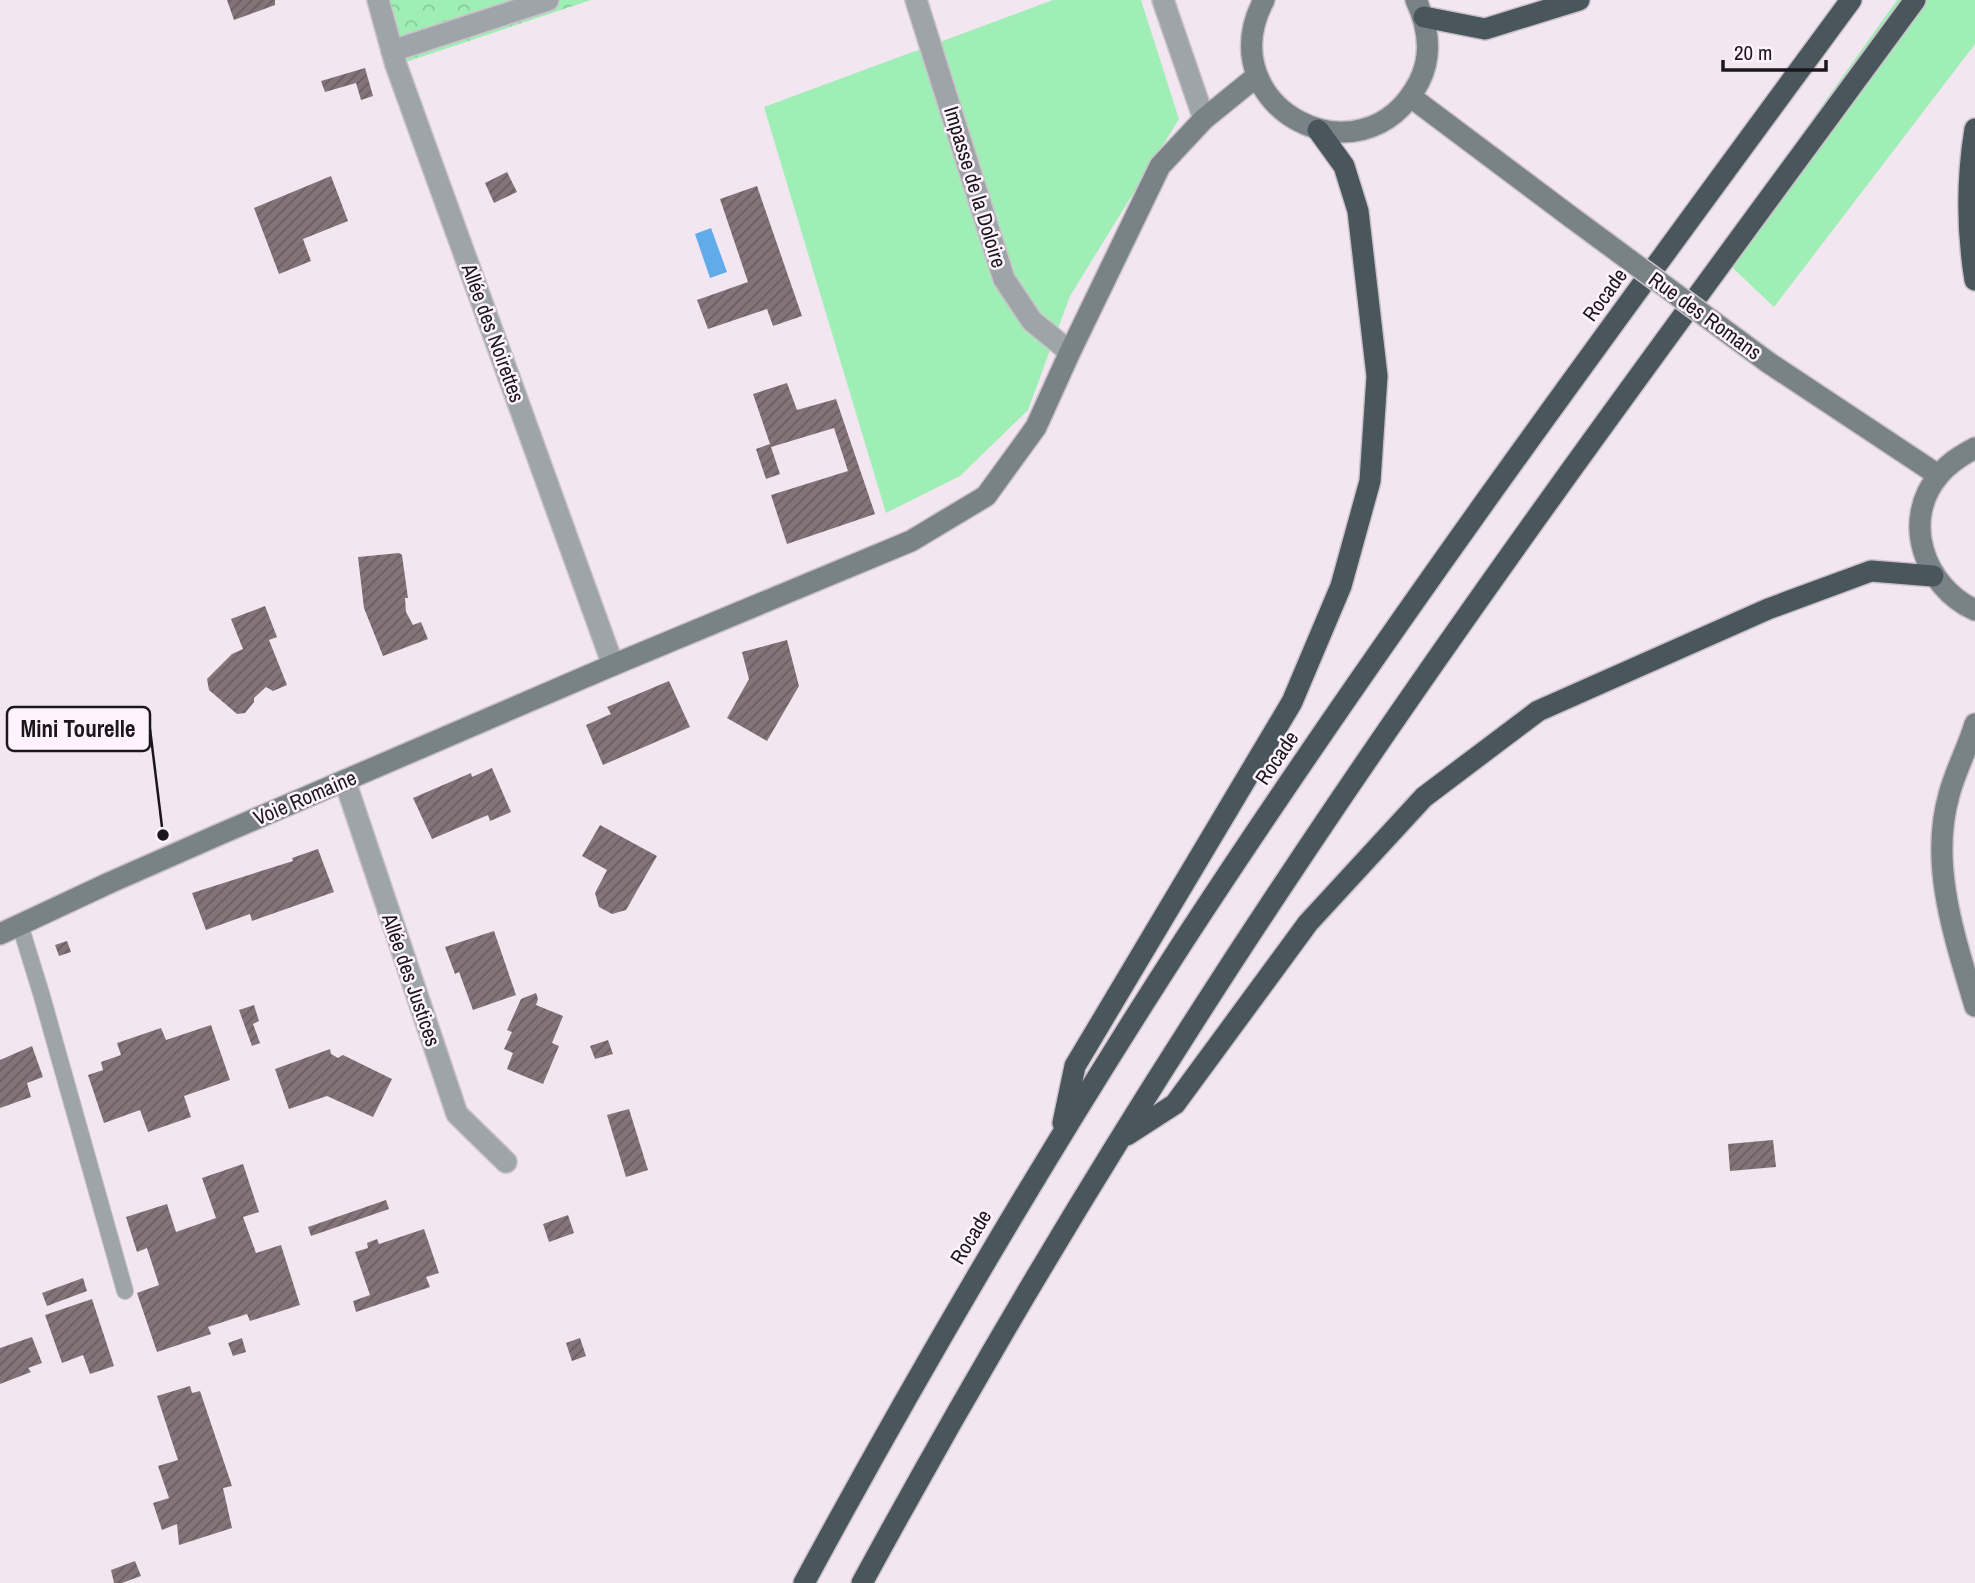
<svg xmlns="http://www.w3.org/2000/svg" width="1975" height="1583" font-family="'Archivo Narrow',sans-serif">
	<defs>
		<pattern id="forest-crowns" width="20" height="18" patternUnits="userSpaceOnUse" patternTransform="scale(1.75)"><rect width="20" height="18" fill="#9feeb5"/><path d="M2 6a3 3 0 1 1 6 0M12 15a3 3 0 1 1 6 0" fill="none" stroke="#88cb9b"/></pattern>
		<pattern id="building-hatch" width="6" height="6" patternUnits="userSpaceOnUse" patternTransform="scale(1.75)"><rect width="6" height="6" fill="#827478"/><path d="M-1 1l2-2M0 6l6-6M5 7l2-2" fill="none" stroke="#6a5e62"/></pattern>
	</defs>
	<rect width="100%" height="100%" fill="#f2e6f1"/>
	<g fill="#9feeb5">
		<polygon points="1053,0 1141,0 1179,119 1070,296 1028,410 960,476 886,513 764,107"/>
		<polygon points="1897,0 1975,0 1975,44 1774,307 1717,253"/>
	</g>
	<polygon fill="url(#forest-crowns)" points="390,0 591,0 406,62"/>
	<polygon fill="#62abeb" points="711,228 727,272 710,278 695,234"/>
	<g fill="url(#building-hatch)">
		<polygon points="227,0 275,0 275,5 234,20"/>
		<polygon points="365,68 373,96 361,100 356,83 325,92 321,81"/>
		<polygon points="507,172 517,192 494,203 485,183"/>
		<polygon points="331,176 348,221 303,239 311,261 279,274 254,208"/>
		<polygon points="757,186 802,316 773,326 767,309 708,329 697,300 748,282 720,199"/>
		<polygon points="787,383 797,410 836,399 875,514 787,544 771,495 848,471 834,428 771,447 780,474 766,479 756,449 770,444 753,394"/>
		<polygon points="399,553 402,555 408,598 405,598 406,612 413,625 421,622 428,639 383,656 364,608 358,557"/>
		<polygon points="265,606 277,637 269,640 287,685 273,691 266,687 254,698 254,702 245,713 237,714 209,690 207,679 232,654 243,649 231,619"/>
		<polygon points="787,640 799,686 767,741 727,718 749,679 742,652"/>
		<polygon points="669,681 690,727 603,765 586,725 611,714 607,707"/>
		<polygon points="492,768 511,812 490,821 488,815 432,839 413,798 471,773 472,777"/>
		<polygon points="600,825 657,856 626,910 612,914 599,907 595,893 607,870 582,856"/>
		<polygon points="318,849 334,892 252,921 250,914 206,930 192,893 293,861 292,858"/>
		<polygon points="494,931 516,995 473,1010 459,972 455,974 445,947"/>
		<polygon points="67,941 71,952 59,956 55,945"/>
		<polygon points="536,993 538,999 536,1005 563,1016 552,1043 559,1046 543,1084 507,1069 513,1053 504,1049 512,1032 507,1030 521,999"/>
		<polygon points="254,1005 259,1021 253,1024 260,1043 252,1046 239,1010"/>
		<polygon points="211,1025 230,1080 184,1096 191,1117 148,1132 140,1110 104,1123 88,1075 103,1070 101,1062 121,1055 117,1043 161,1028 166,1040"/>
		<polygon points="608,1040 613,1054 595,1059 590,1046"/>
		<polygon points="32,1046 43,1077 27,1083 31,1097 0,1108 0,1060"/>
		<polygon points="330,1049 331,1054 338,1058 343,1055 392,1079 373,1117 327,1096 289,1109 275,1069"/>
		<polygon points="629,1109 648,1170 626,1177 607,1115"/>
		<polygon points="1773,1140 1776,1167 1730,1171 1728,1144"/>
		<polygon points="243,1164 259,1212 243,1217 256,1253 281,1245 300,1305 250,1321 247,1314 208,1327 211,1334 157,1352 137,1293 159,1285 147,1248 137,1252 126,1217 167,1204 176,1232 216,1218 202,1178"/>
		<polygon points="386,1200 389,1209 311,1236 308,1227"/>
		<polygon points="568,1215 574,1233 549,1242 543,1224"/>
		<polygon points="424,1229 439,1273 426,1277 430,1287 356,1312 353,1301 370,1295 355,1252 368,1248 367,1243 377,1239 379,1244"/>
		<polygon points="83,1278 87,1291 47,1306 42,1293"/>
		<polygon points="92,1299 114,1366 90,1374 83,1355 62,1363 45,1315"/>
		<polygon points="32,1337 42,1363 28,1368 31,1372 0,1384 0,1348"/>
		<polygon points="242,1338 246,1352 233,1356 228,1343"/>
		<polygon points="580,1338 586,1356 572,1361 566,1343"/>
		<polygon points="190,1386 192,1393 200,1391 232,1486 223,1488 232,1528 179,1545 177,1524 162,1530 153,1503 169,1498 158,1466 178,1460 157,1396"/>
		<polygon points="135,1561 141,1576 122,1583 114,1583 111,1570"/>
	</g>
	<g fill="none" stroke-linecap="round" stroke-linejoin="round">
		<g stroke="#cbc1ca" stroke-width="18">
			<polyline id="lane" points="20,925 41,993 125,1291"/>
		</g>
		<g stroke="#cbc1ca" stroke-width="24">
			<g id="street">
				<polyline points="378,0 396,65 613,665"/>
				<polyline points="916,0 1004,279 1032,321 1070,352"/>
				<polyline points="1163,0 1204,119"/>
				<polyline points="392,51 548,0"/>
				<polyline points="345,781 457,1114 506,1162"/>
			</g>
		</g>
		<g stroke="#cbc1ca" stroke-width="24">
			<g id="secondary">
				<path d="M 1264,0 C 1207,107 1363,189 1419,82 C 1433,55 1428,26 1416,0"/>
				<polyline points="1411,97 1571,217"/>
				<polyline points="1769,363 1938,475"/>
				<path d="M 1975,448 C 1962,455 1950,462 1940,474 C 1900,519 1924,587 1975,610"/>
				<path d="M 1975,724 C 1968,748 1955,771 1949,795 C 1929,865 1955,938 1975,1006"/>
				<polyline points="0,934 109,883 218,835 613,665 911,541 986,496 1036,427 1070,352 1160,166 1204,119 1257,76"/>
			</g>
		</g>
		<g stroke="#cbc1ca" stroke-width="24">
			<g id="highway">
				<polyline points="1424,17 1485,29 1579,0"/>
				<path d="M 1975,129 C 1967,178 1967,231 1975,280"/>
				<polyline points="1063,1123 1075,1066 1292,702 1341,586 1370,481 1377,376 1358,211 1344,166 1318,130"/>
				<polyline points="1127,1135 1175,1104 1308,923 1424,797 1538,711 1768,609 1871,571 1933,576"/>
				<path d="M 804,1583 C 922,1365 1048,1151 1183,942 C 1393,620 1623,310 1851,0"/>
				<path d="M 862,1583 C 993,1342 1135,1107 1287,879 C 1486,579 1702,290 1915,0"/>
			</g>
		</g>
		<use href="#lane" stroke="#9ea5a8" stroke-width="16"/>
		<use href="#street" stroke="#9ea5a8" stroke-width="21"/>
		<use href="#secondary" stroke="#798387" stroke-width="21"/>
		<use href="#highway" stroke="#49565c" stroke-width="21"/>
		<g stroke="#cbc1ca" stroke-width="24" stroke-linecap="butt">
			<polyline id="secondary-bridge" points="1571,217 1769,363"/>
		</g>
		<use href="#secondary-bridge" stroke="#798387" stroke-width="21"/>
	</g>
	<g text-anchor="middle" stroke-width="5" stroke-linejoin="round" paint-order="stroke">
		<g font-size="21" fill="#1b171b" stroke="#fff3ff">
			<text transform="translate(975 187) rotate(73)" y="7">Impasse de la Doloire</text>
			<text transform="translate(1605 295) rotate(-54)" y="7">Rocade</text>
			<text transform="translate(1705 316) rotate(36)" y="7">Rue des Romans</text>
			<text transform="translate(493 333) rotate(70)" y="7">Allée des Noirettes</text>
			<text transform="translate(1277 758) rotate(-56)" y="7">Rocade</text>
			<text transform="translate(305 798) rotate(-23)" y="7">Voie Romaine</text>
			<text transform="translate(411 980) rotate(71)" y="7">Allée des Justices</text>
			<text transform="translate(971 1237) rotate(-59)" y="7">Rocade</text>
		</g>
	</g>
	<path fill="none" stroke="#1b171b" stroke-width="2.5" d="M163 835L150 729"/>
	<circle fill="#1b171b" stroke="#fff3ff" stroke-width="2.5" cx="163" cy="835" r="7"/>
	<rect fill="#fff3ff" stroke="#1b171b" stroke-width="2.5" x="7" y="707" width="143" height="44" rx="7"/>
	<g font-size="23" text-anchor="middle" font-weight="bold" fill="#1b171b">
		<text x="78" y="737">Mini Tourelle</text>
	</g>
	<path d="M1723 60v10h103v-10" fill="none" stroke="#1b171b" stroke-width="3.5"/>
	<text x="1734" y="60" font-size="21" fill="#1b171b" stroke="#fff3ff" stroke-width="5" paint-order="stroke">20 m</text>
</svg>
